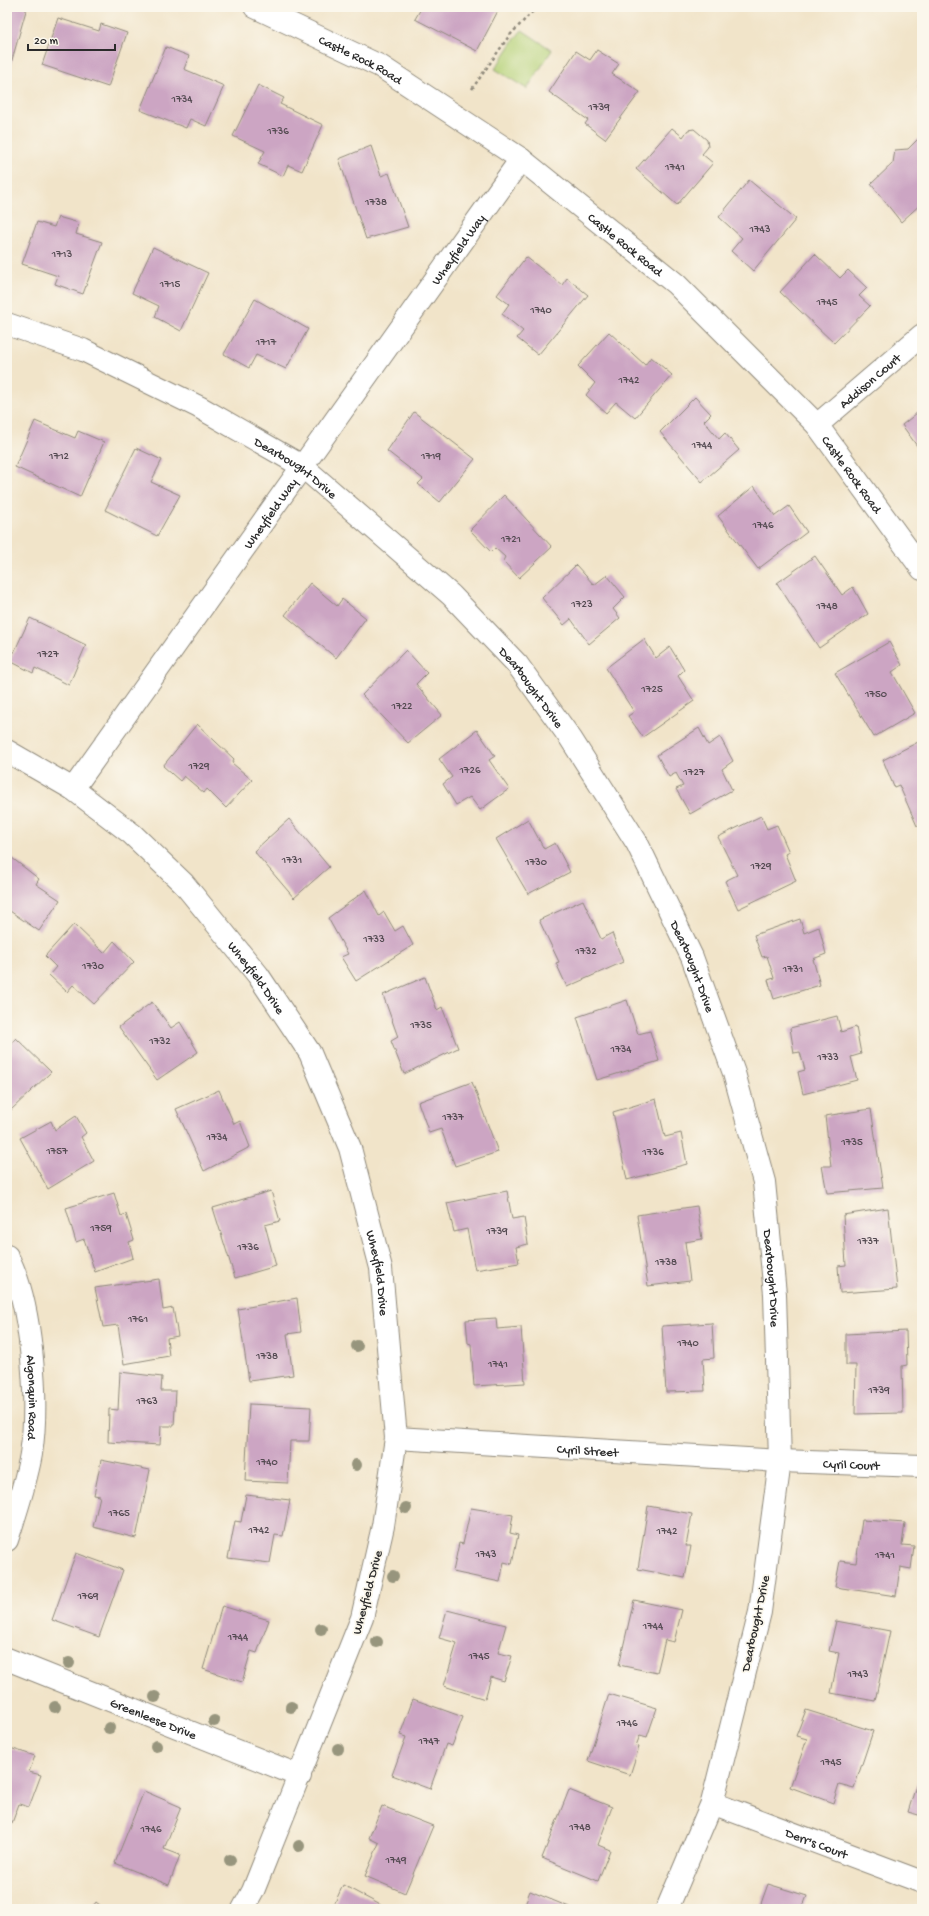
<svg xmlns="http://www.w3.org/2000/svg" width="929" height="1916" font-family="'Gochi Hand',sans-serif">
	<rect width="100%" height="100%" fill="#fbf7ec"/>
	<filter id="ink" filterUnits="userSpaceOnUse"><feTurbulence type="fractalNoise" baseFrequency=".025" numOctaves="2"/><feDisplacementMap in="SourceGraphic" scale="8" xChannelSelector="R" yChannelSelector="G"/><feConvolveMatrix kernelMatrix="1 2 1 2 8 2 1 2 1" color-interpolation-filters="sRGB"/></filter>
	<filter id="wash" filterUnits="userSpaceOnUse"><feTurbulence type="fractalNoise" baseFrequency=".012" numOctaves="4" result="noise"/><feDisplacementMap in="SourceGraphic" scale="16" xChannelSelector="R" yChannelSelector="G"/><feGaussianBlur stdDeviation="0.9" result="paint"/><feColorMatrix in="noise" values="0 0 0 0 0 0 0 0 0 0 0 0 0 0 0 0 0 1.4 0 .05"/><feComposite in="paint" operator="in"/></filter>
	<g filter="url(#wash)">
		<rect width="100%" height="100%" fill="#f1e4c9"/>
		<polygon fill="#b5d278" stroke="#707e52" points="522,30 552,50 527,89 495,69 514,40"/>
		<g id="blocks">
			<g fill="#cca5c3">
				<polygon points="7,7 27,7 10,67 7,66"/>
				<polygon points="422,7 500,7 477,51 415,19"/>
				<polygon points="58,18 99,31 101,24 127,33 108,87 42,65"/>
				<polygon points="166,47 189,56 184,69 224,86 206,126 190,119 186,128 140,110"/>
				<polygon points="597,50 619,64 612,74 640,92 605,139 585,124 588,120 549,92 576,51 590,60"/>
				<polygon points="922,83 922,92 918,85"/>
				<polygon points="258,85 284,98 280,104 323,125 302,171 288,165 283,176 258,164 265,151 233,136"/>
				<polygon points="672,128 683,137 688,130 694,129 707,140 708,147 702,154 713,163 677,205 636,169"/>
				<polygon points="922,135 922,203 901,222 871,184 893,163 895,150 908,149"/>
				<polygon points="371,146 381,176 389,173 408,227 366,239 339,159"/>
				<polygon points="749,180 796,219 753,271 731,251 742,238 719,217"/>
				<polygon points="58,217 79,223 76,234 102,242 83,294 55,284 58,276 22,264 37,222 54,227"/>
				<polygon points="153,247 208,273 181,331 155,317 159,306 132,293"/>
				<polygon points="815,254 840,278 848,270 867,288 859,296 870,306 834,343 780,292"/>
				<polygon points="526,257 562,285 567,278 588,295 538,355 517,338 523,331 502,314 509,304 497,295"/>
				<polygon points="255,299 308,329 286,369 256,355 249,368 224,354"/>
				<polygon points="609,332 645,365 651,357 672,375 635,418 616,402 606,413 586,395 595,383 578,366"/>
				<polygon points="695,397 711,414 704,421 719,439 725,433 739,450 702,482 660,432"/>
				<polygon points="922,409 922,453 902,425"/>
				<polygon points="414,412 475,459 440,502 418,484 423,479 387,451"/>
				<polygon points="35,421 75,438 78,431 104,442 80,497 15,467"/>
				<polygon points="136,448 162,460 151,482 180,495 157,536 105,510"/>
				<polygon points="754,486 775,516 789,506 807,532 758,569 718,516"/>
				<polygon points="504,495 552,547 519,578 503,561 505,557 495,548 491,552 470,530"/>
				<polygon points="815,556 842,595 853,587 868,614 819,648 777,583"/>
				<polygon points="576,565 594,585 607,575 625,597 613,609 620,618 589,644 571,619 564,625 542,598"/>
				<polygon points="310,583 337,606 342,599 366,618 336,658 285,615"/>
				<polygon points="30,618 86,645 69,685 35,668 33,673 10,661"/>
				<polygon points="644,639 656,658 670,647 684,670 678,676 694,701 643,737 628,716 634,712 606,668"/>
				<polygon points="889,642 902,665 892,672 915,713 874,737 835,673"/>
				<polygon points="406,650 427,673 416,684 442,715 408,743 362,695"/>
				<polygon points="197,724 234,759 232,763 252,780 226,808 207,789 204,793 184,776 180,781 163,766"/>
				<polygon points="699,728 708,745 720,737 733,761 722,769 732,790 690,814 676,789 683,786 676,773 669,777 657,755"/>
				<polygon points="477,730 495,756 489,760 509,789 480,810 470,797 456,805 443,784 452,777 439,759"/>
				<polygon points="922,740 922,823 917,826 899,785 894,787 883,760"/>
				<polygon points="761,816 767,829 777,825 789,852 785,854 796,881 738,909 725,881 737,875 718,837"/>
				<polygon points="289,819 329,867 294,898 254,851"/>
				<polygon points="528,819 544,849 555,843 570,872 528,894 496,839"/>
				<polygon points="7,854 39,879 36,884 60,900 39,931 7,909"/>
				<polygon points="366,890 379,916 384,912 395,931 403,926 413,945 356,981 341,957 348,954 328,918"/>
				<polygon points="583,900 601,939 612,933 623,962 567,987 556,963 559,962 539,920"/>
				<polygon points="800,919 804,933 819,927 826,954 813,959 820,985 774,999 768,980 774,978 767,956 762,957 754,935"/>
				<polygon points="74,924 104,953 114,941 134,962 94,1004 73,985 67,992 49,975 56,967 45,956"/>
				<polygon points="425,977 437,1010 442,1007 458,1048 404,1074 391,1041 398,1037 383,995"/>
				<polygon points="627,1000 638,1034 650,1031 659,1061 597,1080 577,1017"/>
				<polygon points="152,1002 171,1028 180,1022 198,1052 157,1080 119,1027"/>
				<polygon points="837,1016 841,1032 856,1027 861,1054 851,1057 857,1080 803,1094 798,1072 805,1070 800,1052 794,1053 790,1028"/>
				<polygon points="16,1038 51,1072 11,1110 7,1106 7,1048"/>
				<polygon points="472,1082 498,1152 455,1166 441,1129 429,1133 418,1102"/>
				<polygon points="219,1090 234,1124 240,1121 250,1147 204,1171 176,1109"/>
				<polygon points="656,1099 665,1137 681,1133 687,1164 627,1180 613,1112"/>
				<polygon points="871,1109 883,1188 827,1193 822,1166 831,1166 825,1116"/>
				<polygon points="76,1116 86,1133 81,1137 94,1161 48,1189 20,1138 51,1121 55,1130"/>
				<polygon points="271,1191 280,1221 265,1225 276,1266 235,1278 213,1208"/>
				<polygon points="507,1191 512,1219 524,1217 528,1244 516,1247 519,1263 475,1270 467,1229 454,1232 447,1203"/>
				<polygon points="114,1193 121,1216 126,1214 134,1240 129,1242 133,1258 95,1272 84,1239 76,1242 66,1208"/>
				<polygon points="697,1206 702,1239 685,1242 690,1281 648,1286 637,1215"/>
				<polygon points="888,1208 897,1289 840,1293 838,1266 846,1265 843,1215"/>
				<polygon points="159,1279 163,1310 173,1308 178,1336 167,1338 169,1356 124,1364 118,1325 103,1327 95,1288"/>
				<polygon points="297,1298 301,1332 287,1334 293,1375 249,1381 238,1309"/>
				<polygon points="496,1318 497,1329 521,1327 525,1383 474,1386 471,1344 468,1343 466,1320"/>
				<polygon points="712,1323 714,1358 703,1359 705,1391 666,1392 662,1326"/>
				<polygon points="906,1331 907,1365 902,1366 903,1413 855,1414 856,1365 846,1365 846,1334"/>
				<polygon points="120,1372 162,1377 161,1391 176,1391 174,1426 161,1426 160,1445 108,1442 109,1409 118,1410"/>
				<polygon points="249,1404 311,1407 309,1441 290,1441 288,1483 245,1481"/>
				<polygon points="101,1460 150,1470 136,1538 93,1527 100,1496 94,1495"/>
				<polygon points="246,1495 290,1500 283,1536 275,1535 270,1563 228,1558 235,1521 241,1522"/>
				<polygon points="648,1506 692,1514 686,1546 691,1546 685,1578 638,1569"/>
				<polygon points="471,1508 513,1515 510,1533 518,1535 512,1564 504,1562 500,1582 453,1572 459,1543 463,1544"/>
				<polygon points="862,1520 905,1523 902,1545 914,1546 911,1569 900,1567 896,1596 835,1587 840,1561 856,1563"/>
				<polygon points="76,1553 123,1570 99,1637 52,1620"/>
				<polygon points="634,1600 682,1610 674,1642 665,1640 657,1673 619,1665"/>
				<polygon points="222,1606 269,1620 257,1653 251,1651 242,1682 203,1669"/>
				<polygon points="447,1610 506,1625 498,1653 512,1656 504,1681 491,1677 485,1699 444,1686 457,1643 439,1638"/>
				<polygon points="836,1621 890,1631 875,1701 831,1693 839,1653 829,1651"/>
				<polygon points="609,1694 657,1708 647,1737 640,1735 636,1746 639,1747 630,1775 588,1761"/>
				<polygon points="413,1699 463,1717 452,1746 446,1744 430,1789 392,1775 406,1737 400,1735"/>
				<polygon points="806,1710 873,1731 854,1788 839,1784 833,1803 790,1787 807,1739 796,1736"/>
				<polygon points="7,1747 35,1756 29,1772 41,1775 29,1807 19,1804 12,1823 7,1821"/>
				<polygon points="922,1766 922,1816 908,1812"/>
				<polygon points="569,1790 612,1807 598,1845 610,1850 598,1881 542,1858"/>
				<polygon points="144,1791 181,1807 164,1849 180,1855 169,1885 115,1863"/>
				<polygon points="382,1806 433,1826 405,1893 365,1876 379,1843 369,1838"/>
				<polygon points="768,1884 807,1896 802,1909 759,1909"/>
				<polygon points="343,1885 388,1909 332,1909"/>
				<polygon points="530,1891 574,1909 523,1909"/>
				<polygon points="96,1902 105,1909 91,1909"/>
			</g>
		</g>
	</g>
	<g filter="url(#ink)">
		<use href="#blocks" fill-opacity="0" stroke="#8e887a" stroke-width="1"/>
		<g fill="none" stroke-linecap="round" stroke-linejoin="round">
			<g stroke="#8e887a" stroke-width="24">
				<g id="minor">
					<path id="s1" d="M 255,7 L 380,66 L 521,159 L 676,284 L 817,425 L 922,569"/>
					<path id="s2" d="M 7,324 L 83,350 L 199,407 L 302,466 L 451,595 L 517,664 L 571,739 L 637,843 L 692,957 L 734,1073 L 764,1182 L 775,1294 L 780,1461 L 760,1612 L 712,1803 L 667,1909"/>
					<path id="s3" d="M 817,425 L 922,335"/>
					<path id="s4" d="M 7,751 L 73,789 L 132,834 L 184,884 L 258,975 L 310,1053 L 350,1148 L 381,1268 L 396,1438 L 383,1526 L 362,1618 L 253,1891 L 243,1909"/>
					<path id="s5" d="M 73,789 L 521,159"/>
					<path id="s6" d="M 7,1256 C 32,1302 39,1402 31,1454 C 26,1483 16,1512 7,1540"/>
					<path id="s7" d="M 396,1438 L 780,1461 L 922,1466"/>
					<path id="s8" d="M 7,1659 L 300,1776"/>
					<path id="s9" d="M 712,1803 L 922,1882"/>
				</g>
			</g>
			<polyline stroke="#8e887a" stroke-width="2.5" stroke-dasharray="3 3" stroke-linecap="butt" points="472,89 509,36 537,7"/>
			<use href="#minor" stroke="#fff" stroke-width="22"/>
		</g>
		<g fill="#97957d">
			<circle cx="357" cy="1346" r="6"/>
			<circle cx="356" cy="1465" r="6"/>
			<circle cx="406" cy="1508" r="6"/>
			<circle cx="393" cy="1576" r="6"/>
			<circle cx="321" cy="1629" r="6"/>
			<circle cx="377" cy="1642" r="6"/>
			<circle cx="69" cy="1663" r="6"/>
			<circle cx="155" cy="1697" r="6"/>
			<circle cx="55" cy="1707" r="6"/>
			<circle cx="291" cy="1707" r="6"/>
			<circle cx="214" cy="1721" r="6"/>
			<circle cx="109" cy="1728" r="6"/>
			<circle cx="156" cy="1746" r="6"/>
			<circle cx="338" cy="1749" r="6"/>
			<circle cx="299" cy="1846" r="6"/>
			<circle cx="230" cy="1860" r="6"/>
		</g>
	</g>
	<g text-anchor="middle" stroke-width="3.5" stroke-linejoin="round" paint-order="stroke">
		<g font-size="11" fill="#534a51">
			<text x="182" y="102">1734</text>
			<text x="599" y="110">1739</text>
			<text x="278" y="134">1736</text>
			<text x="675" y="170">1741</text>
			<text x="376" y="205">1738</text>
			<text x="760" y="232">1743</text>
			<text x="62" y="257">1713</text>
			<text x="170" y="287">1715</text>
			<text x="827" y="305">1745</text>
			<text x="541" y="313">1740</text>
			<text x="266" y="345">1717</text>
			<text x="629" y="383">1742</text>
			<text x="702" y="448">1744</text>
			<text x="59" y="459">1712</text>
			<text x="431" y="459">1719</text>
			<text x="763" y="528">1746</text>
			<text x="511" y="542">1721</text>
			<text x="582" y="607">1723</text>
			<text x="827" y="609">1748</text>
			<text x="48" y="657">1727</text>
			<text x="652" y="692">1725</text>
			<text x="876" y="697">1750</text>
			<text x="402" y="709">1722</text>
			<text x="199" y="769">1729</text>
			<text x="470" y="773">1726</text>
			<text x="694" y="775">1727</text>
			<text x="292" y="863">1731</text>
			<text x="536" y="865">1730</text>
			<text x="761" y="869">1729</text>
			<text x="374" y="942">1733</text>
			<text x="586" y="954">1732</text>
			<text x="93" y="969">1730</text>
			<text x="793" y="972">1731</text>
			<text x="421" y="1028">1735</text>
			<text x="160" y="1044">1732</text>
			<text x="621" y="1052">1734</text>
			<text x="828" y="1060">1733</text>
			<text x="453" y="1120">1737</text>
			<text x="217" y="1140">1734</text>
			<text x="852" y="1145">1735</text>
			<text x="57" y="1154">1757</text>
			<text x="653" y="1155">1736</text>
			<text x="101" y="1231">1759</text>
			<text x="497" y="1234">1739</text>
			<text x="868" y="1244">1737</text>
			<text x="248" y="1250">1736</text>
			<text x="666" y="1265">1738</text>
			<text x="138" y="1322">1761</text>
			<text x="688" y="1346">1740</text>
			<text x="267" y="1359">1738</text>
			<text x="498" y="1367">1741</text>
			<text x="879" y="1393">1739</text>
			<text x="147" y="1404">1763</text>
			<text x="267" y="1465">1740</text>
			<text x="119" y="1516">1765</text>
			<text x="259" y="1533">1742</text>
			<text x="667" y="1534">1742</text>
			<text x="486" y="1557">1743</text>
			<text x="885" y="1558">1741</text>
			<text x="88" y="1599">1769</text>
			<text x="653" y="1629">1744</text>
			<text x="238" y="1640">1744</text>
			<text x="479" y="1659">1745</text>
			<text x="858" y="1677">1743</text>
			<text x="627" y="1726">1746</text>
			<text x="429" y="1744">1747</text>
			<text x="831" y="1765">1745</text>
			<text x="580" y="1830">1748</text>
			<text x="151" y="1832">1746</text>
			<text x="396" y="1863">1749</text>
		</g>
		<g font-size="13" fill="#2b2b2b" stroke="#fbf7ec">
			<text dy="5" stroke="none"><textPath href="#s1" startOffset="118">Castle Rock Road</textPath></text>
			<text dy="5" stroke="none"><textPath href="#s1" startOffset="442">Castle Rock Road</textPath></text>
			<text dy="5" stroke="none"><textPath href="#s5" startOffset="663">Wheyfield Way</textPath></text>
			<text dy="5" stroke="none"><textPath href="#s3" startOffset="69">Addison Court</textPath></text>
			<text dy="5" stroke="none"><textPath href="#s2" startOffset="324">Dearbought Drive</textPath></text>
			<text dy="5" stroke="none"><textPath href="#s1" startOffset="766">Castle Rock Road</textPath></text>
			<text dy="5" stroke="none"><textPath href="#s5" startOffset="339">Wheyfield Way</textPath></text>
			<text dy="5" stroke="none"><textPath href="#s2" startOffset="648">Dearbought Drive</textPath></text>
			<text dy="5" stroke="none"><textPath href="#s2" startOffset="972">Dearbought Drive</textPath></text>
			<text dy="5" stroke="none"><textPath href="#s4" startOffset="341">Wheyfield Drive</textPath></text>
			<text dy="5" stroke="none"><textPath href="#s4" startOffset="665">Wheyfield Drive</textPath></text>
			<text dy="5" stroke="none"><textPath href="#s2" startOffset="1296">Dearbought Drive</textPath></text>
			<text dy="5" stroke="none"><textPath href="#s6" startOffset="145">Algonquin Road</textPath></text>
			<text dy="5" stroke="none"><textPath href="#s7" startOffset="192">Cyril Street</textPath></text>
			<text dy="5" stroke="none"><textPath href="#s7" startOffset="456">Cyril Court</textPath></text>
			<text transform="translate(366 1592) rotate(-75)" y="5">Wheyfield Drive</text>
			<text transform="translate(754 1623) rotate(-78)" y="5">Dearbought Drive</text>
			<text dy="5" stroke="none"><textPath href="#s8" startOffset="158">Greenleese Drive</textPath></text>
			<text dy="5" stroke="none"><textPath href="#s9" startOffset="112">Derr's Court</textPath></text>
		</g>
	</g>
	<rect width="929" height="1916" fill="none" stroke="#fbf7ec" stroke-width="24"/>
	<path d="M28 44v6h87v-6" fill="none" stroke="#2b2b2b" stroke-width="2"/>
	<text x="34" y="44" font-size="12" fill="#2b2b2b" stroke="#fbf7ec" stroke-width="3" paint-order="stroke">20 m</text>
</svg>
